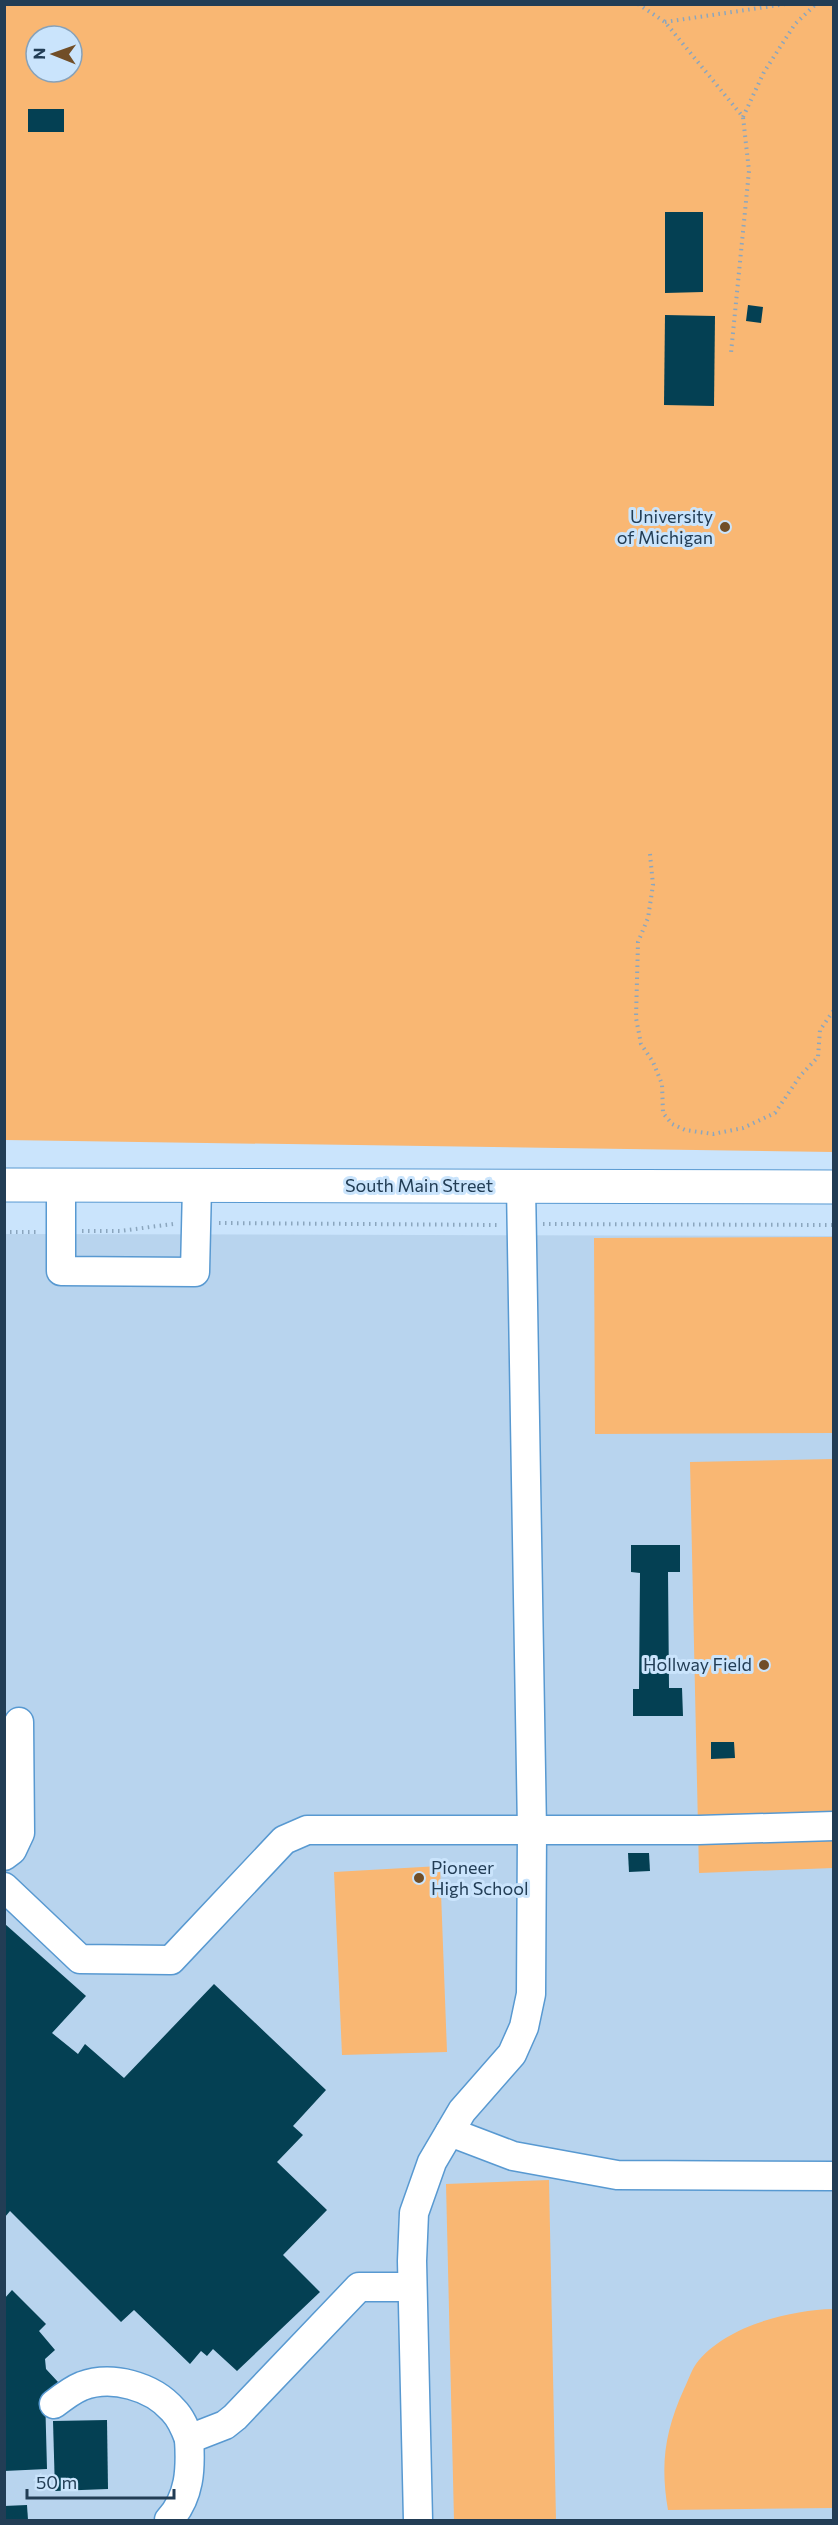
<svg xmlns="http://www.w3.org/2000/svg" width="838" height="2525" font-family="Commissioner,sans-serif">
	<rect width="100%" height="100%" fill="#cae4fc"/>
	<polygon fill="#b8d4ee" points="4,1234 833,1236 833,2520 5,2520"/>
	<g fill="#f9b773" fill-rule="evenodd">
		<path d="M 5,5 L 833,5 L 833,1152 L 5,1140 ZM 36,36 L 72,36 L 72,72 L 36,72 Z"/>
		<polygon points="833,1237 833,1433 595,1434 594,1238"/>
		<polygon points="833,1459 833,1868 699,1873 690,1462"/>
		<polygon points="440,1866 447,2052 342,2055 334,1872"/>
		<polygon points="549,2180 556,2520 454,2520 446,2184"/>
		<path d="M 833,2309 L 833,2508 L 668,2510 C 660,2464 665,2431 684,2389 C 688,2381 691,2371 696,2364 C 724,2326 790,2310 833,2309 Z"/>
	</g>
	<g fill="#044053">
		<rect x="28" y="109" width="36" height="23"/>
		<polygon points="665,212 703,212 703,292 665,293"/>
		<polygon points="748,305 763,307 761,323 746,321"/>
		<polygon points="665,315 715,316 714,406 664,405"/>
		<polygon points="631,1545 680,1545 680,1572 668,1572 669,1688 682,1688 683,1716 633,1716 633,1689 639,1689 640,1573 631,1572"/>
		<polygon points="711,1742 734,1742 735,1758 711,1759"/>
		<polygon points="628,1853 649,1853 650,1871 629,1872"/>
		<polygon points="5,1924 86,1996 52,2033 78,2054 85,2044 124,2078 214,1984 326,2090 293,2126 303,2135 277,2162 327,2210 283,2255 320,2292 237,2371 213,2349 207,2356 201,2351 190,2364 134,2310 121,2322 10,2211 5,2217"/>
		<polygon points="12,2290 46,2324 39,2331 55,2350 45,2359 46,2369 58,2382 45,2394 47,2469 4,2471 4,2299"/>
		<polygon points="107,2420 108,2489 55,2491 53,2421"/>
		<polygon points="27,2505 28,2520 4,2520 4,2506"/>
	</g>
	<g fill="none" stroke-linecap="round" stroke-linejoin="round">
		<g stroke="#5899d1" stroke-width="31">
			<g id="minor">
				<polyline points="61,1186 61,1271 195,1272 197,1186"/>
				<polyline points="4,1856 12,1850 20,1833 19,1722"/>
				<polyline points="4,1887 80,1959 171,1960 284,1840 307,1830 699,1830 834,1826"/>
				<polyline points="450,2132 513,2156 617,2175 834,2176"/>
				<path d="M 54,2404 C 63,2397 72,2390 82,2386 C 112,2375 152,2386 173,2410 C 181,2418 185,2428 189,2439 L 225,2425 L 235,2417 L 359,2287 L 412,2287"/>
				<path d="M 169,2520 C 190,2497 191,2469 189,2439"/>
				<polyline points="418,2520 412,2261 414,2213 432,2162 462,2111 512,2054 524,2027 531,1994 532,1831 521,1186"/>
			</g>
		</g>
		<g stroke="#5899d1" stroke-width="35">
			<polyline id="major" points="4,1185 834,1187"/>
		</g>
		<g stroke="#8ba6be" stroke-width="4" stroke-dasharray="1.5 4.5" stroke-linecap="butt">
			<polyline points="638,4 665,22 743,117 749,171 731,353"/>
			<polyline points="665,22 786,4"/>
			<polyline points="743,117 764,72 795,24 816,4"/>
			<polyline points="650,854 653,885 648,918 638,942 636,1018 641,1044 653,1062 662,1084 663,1113 672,1124 685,1130 713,1134 743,1128 775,1113 800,1076 818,1057 820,1030 834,1010"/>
			<polyline points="219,1223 500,1225"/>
			<polyline points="543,1224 834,1225"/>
			<polyline points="82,1231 120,1231 173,1224"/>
			<polyline points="4,1232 38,1232"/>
		</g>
		<use href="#minor" stroke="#fff" stroke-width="28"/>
		<use href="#major" stroke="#fff" stroke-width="33"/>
	</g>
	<g fill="#714e27" stroke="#cae4fc" stroke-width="2">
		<circle cx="725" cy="527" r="6"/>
		<circle cx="764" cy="1665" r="6"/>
		<circle cx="419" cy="1878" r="6"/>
	</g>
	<g text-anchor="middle" stroke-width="6" stroke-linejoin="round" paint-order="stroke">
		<g font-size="18" fill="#223d55" stroke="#cae4fc" text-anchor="end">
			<text x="713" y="523">University<tspan x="713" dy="21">of Michigan</tspan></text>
			<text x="752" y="1671">Hollway Field</text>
			<text x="431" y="1874" text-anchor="start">Pioneer<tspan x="431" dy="21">High School</tspan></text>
		</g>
		<g font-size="18" fill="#223d55" stroke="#cae4fc">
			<text x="419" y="1192">South Main Street</text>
		</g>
	</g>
	<rect width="838" height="2525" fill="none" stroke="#223d55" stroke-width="12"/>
	<g transform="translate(54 54) rotate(271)"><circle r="28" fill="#cae4fc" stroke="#87a1b9" stroke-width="1.5"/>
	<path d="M0-4.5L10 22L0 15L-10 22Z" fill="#714e27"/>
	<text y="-9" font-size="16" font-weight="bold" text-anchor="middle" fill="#223d55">N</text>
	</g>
	<path d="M27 2489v9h147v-9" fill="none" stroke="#223d55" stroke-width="3"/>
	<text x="36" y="2489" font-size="18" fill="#223d55" stroke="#cae4fc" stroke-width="4.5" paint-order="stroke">50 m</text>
</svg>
